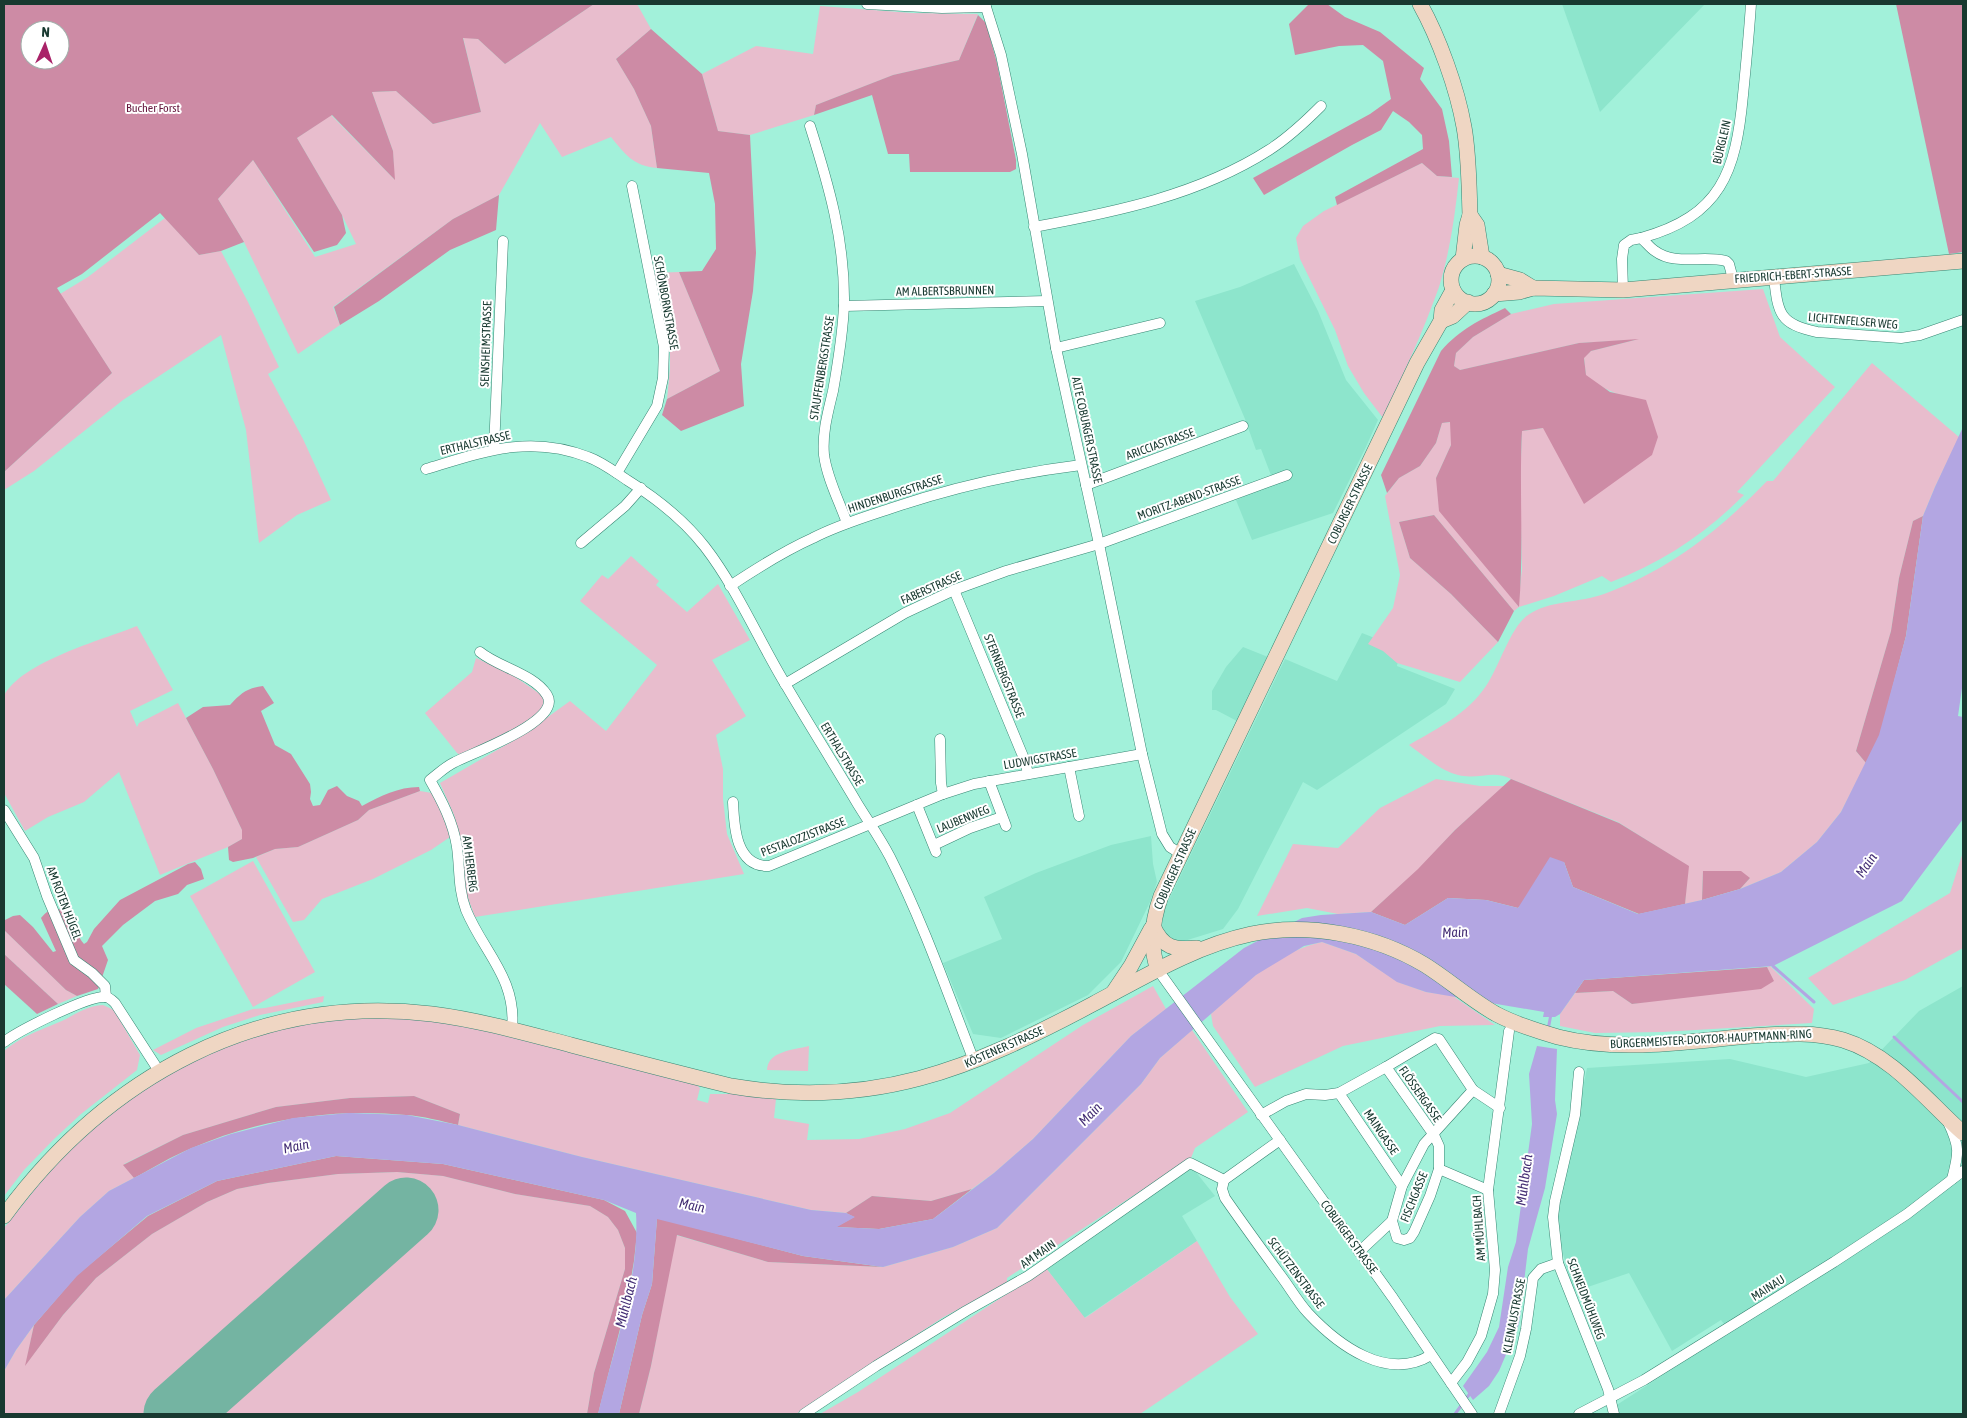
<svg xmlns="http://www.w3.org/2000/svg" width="1967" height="1418" font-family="'Asap Condensed',sans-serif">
	<rect width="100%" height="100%" fill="#a2f1da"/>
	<g fill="#8de5cc">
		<polygon points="1562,4 1705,4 1600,112"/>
		<polygon points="1294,264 1318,311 1346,380 1378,420 1365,449 1333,513 1252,540 1236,500 1274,483 1261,449 1256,450 1245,419 1195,301 1240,287"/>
		<polygon points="1362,633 1400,648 1397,666 1455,689 1446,704 1317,790 1303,782 1238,909 1223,929 1181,942 1167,937 1162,926 1164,910 1285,659 1337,681"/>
		<polygon points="1243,647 1268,657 1237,721 1216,710 1212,710 1212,691 1226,667"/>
		<polygon points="1151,836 1153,864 1157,882 1150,902 1121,962 1088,995 1001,1038 973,1034 943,963 1002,939 984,897 1036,873 1111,845"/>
		<polygon points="1963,986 1963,1414 1617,1414 1615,1406 1730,1332 1721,1320 1672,1351 1629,1273 1573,1292 1558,1234 1558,1212 1587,1068 1730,1059 1806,1077 1869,1063 1919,1011"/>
		<polygon points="1191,1166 1215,1196 1182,1216 1197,1241 1084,1318 1046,1268"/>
	</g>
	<g fill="#e8bdcd">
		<path d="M 594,4 L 637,4 L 651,29 L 616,59 L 634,89 L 651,126 L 657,168 C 633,166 625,154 611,137 L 562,157 L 540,123 L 499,195 L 453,219 L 333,307 L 340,325 L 298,354 L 244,242 L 218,199 L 253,160 L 315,257 L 356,244 L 342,215 L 297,138 L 331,115 L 394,179 L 393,151 L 372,92 L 396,91 L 433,124 L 481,112 L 463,37 L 478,39 L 505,64 Z"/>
		<polygon points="820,6 912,13 978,14 959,60 893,75 816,105 814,115 750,135 718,131 702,74 756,46 813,54"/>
		<path d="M 1422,163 L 1437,176 L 1459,178 C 1455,215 1450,252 1439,287 C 1423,332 1403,375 1383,418 L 1364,393 L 1348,366 L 1335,330 L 1300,259 L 1296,238 L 1303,226 L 1324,211 Z"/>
		<polygon points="165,218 199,255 221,251 248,302 279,367 268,374 303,439 331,500 297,515 259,543 246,430 221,335 123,400 34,471 4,490 4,472 112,373 60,294 88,277"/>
		<polygon points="679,272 720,371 667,399 670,369 670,351 652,273"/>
		<path d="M 1763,289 L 1780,337 L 1835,387 L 1737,492 L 1744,495 C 1706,533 1662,563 1611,582 L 1602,576 L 1554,596 L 1519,607 L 1514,611 L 1434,515 L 1399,522 L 1410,558 L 1451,594 L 1498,642 L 1460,682 L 1397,663 L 1383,651 L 1368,644 L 1393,608 L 1400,575 L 1385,496 L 1399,478 L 1420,466 L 1436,443 L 1442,423 L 1451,422 L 1451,445 L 1436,478 L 1518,606 L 1522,569 L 1520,486 L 1522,431 L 1543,428 L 1635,399 C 1615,394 1603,389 1586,376 L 1584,357 L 1591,351 L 1635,340 L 1579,343 L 1460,370 L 1454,366 L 1456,353 L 1473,337 L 1511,314 L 1554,304 Z"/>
		<path d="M 1872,363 L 1959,437 L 1935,487 L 1923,516 L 1913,521 L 1899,578 L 1891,631 L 1856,751 L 1866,763 L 1841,812 L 1817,842 L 1781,872 L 1740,889 L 1750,878 L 1703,871 L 1702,900 L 1685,904 L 1688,866 L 1618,822 L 1511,779 C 1494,769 1478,780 1458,775 C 1441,771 1423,755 1409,745 C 1438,728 1467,714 1486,686 C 1499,667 1511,626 1528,615 C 1549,600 1580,603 1604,594 C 1669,570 1720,530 1767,481 L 1773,481 Z"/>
		<polygon points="631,556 659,581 656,585 687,612 718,584 750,640 712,660 746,716 716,735 723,769 723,799 727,834 744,874 475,917 465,890 461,841 454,815 440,783 523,735 570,701 606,731 657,665 580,601 602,575 608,579"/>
		<path d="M 137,626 L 173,690 L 130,711 L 137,727 L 139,723 L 178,703 L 213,769 L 242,830 L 242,839 L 228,847 L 160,875 L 119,772 L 84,802 L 48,817 L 25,831 L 4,793 L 4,696 C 21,662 102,640 137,626 Z"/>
		<path d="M 476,658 L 511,674 L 543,696 L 545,704 C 533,728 484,744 460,755 L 457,753 L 425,713 L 472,672 Z"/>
		<polygon points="1436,779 1480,786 1504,786 1455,830 1419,869 1371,912 1338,914 1307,908 1257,916 1293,844 1338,848 1380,808"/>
		<polygon points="420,791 432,793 446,819 450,837 431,850 373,879 322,899 304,920 293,922 256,857 275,849 298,847 358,820 369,810"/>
		<polygon points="1963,852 1963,948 1905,980 1833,1005 1808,978 1950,893"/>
		<polygon points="253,861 315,972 253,1007 190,896"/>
		<polygon points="4,930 66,990 77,996 58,1004 4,954"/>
		<path d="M 1322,942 L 1356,954 L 1398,982 L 1426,992 L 1453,996 L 1495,1025 L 1440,1026 L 1343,1046 L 1255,1087 L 1213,1026 L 1211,1014 C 1243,985 1278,951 1322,942 Z"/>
		<polygon points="1770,966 1814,1009 1812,1023 1662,1032 1595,1033 1560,1026 1560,1014 1575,993 1613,991 1632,1004 1773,981 1767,967"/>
		<polygon points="1153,986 1166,1009 1131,1036 1033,1139 994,1173 972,1189 931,1201 872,1196 846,1213 811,1210 582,1157 458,1125 460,1114 414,1096 350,1098 276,1107 183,1135 124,1164 134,1178 109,1191 80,1217 4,1300 4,1228 56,1163 91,1130 142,1089 184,1065 230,1044 288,1027 343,1018 391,1017 468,1025 695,1083 700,1088 697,1100 708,1103 710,1094 739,1094 776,1099 774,1118 809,1124 807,1140 859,1139 905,1129 950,1113 1083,1025"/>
		<polygon points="324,996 323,1002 260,1015 223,1027 161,1055 153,1050 196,1028 253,1009 265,1008"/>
		<path d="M 103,1005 L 114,1010 L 140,1055 L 137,1070 L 81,1114 L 54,1139 L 24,1170 L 4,1196 L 4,1051 C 24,1034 43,1030 66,1019 C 79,1012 88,1006 103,1005 Z"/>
		<polygon points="1192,1030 1248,1112 1195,1148 1191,1158 1007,1278 1007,1283 942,1318 796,1414 639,1414 651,1366 676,1235 768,1262 883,1267 953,1247 997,1228 1141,1084 1160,1058"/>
		<path d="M 809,1046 L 808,1071 L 767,1070 C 768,1051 793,1050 809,1046 Z"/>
		<polygon points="397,1172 443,1176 515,1194 590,1206 608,1217 618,1230 625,1248 625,1269 594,1373 587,1414 4,1414 4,1371 16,1350 34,1325 26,1364 63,1315 96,1278 152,1234 207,1202 237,1189 268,1183 338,1174"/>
		<polygon points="1197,1241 1230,1297 1258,1334 1140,1414 820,1414 858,1392 1046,1268 1085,1318"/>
	</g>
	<g fill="#cd8ba5" fill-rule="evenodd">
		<path d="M 4,4 L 594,4 L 505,64 L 478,39 L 463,38 L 481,112 L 433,124 L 396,91 L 372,92 L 393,151 L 395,180 L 332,115 L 297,138 L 342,215 L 346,233 L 337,245 L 314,252 L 253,160 L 218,199 L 244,242 L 221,251 L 199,255 L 160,213 L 82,274 L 57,288 L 112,373 L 4,472 ZM 30,30 L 60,30 L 60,60 L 30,60 Z"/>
		<polygon points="1309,4 1327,4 1345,17 1380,32 1424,68 1420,79 1442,109 1449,141 1452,177 1437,176 1422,163 1337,205 1335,197 1423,149 1422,135 1409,122 1393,111 1381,130 1352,145 1264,195 1253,178 1370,114 1391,99 1383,61 1363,45 1339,46 1295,55 1289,24"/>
		<polygon points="1896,4 1963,4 1963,252 1949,254"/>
		<polygon points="978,15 986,23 997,63 1016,160 1016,169 1010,172 910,172 909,154 888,154 872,95 814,115 816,105 893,75 959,60"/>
		<polygon points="651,29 702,74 718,131 750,135 756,253 753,291 741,364 744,406 681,431 662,415 667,399 720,371 679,272 702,271 716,249 715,204 709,173 657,168 651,126 634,89 616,59"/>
		<polygon points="499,195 496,230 450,250 379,301 340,325 334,307 453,219"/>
		<path d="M 1505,308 L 1511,314 L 1473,337 L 1456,353 L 1454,366 L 1460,370 L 1579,343 L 1639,339 L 1591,351 L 1584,358 L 1586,375 L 1610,392 L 1646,400 L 1658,437 L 1652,455 L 1584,504 L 1543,428 L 1522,431 C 1519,490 1524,548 1519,607 L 1439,511 L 1436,478 L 1451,445 L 1450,422 L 1442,423 L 1436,443 L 1420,466 L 1399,478 L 1387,493 L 1381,475 L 1441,351 C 1460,329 1480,320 1505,308 Z"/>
		<polygon points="1434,515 1514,611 1498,642 1451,594 1410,558 1399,522"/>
		<polygon points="1923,516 1906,636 1880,735 1866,763 1856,751 1891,631 1899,578 1913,521"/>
		<path d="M 263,686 L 274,703 L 261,711 L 275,745 L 291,754 L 310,784 L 311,792 L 310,799 L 313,806 L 320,805 L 328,790 L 337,786 L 347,796 L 359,801 L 362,806 C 381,796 398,787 419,787 L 420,791 L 369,810 L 358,820 L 298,847 L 275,849 L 253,858 L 233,862 L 229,860 L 228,847 L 242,839 L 242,830 L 213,769 L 186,718 L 203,707 L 230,705 C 241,693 247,688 263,686 Z"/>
		<polygon points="1511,779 1619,823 1689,866 1685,904 1639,914 1573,887 1564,862 1518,908 1486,900 1448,898 1405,925 1371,912 1418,869 1455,830"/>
		<path d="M 195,862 L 201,869 L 204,879 L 187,885 L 178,894 L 155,901 L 123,925 L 102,946 L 108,960 L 98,989 L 77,996 L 66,990 L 4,930 L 5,920 L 13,916 L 20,915 L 33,927 L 53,952 L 56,951 L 41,918 C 51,906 57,908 71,913 C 75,923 77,937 84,944 L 87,942 L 94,929 L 120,900 L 188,864 Z"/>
		<polygon points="1703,871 1741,871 1750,878 1740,889 1702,900"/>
		<polygon points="4,954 58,1004 37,1014 4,984"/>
		<polygon points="1767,967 1774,981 1761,989 1632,1004 1613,991 1575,993 1584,980"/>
		<path d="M 414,1096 L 460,1114 L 458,1125 C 441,1121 423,1116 406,1115 C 334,1108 258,1119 192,1148 C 172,1156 153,1168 134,1178 L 123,1165 L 183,1135 L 276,1107 L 350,1098 Z"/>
		<polygon points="336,1156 443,1164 604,1200 625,1211 637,1233 634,1261 627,1302 598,1414 587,1414 594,1373 625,1269 625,1248 618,1230 608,1217 590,1206 515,1194 443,1176 397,1172 338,1174 268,1183 237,1189 207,1202 152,1234 96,1278 63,1315 25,1366 34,1325 77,1275 148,1216 217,1181"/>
		<polygon points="972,1189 933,1219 879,1229 836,1227 854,1217 846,1213 872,1196 931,1201"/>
		<polygon points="657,1218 803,1256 883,1267 768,1262 677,1235 651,1366 639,1414 619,1414 642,1315 652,1284"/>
	</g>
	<g fill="#b3a6e2">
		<path d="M 1963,427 L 1963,681 L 1958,716 L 1963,717 L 1963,819 L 1902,901 L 1773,966 L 1584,980 L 1560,1014 L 1555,1017 L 1543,1017 L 1544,1012 L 1426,992 L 1397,982 L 1356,954 L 1322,942 L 1304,946 L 1256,975 L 1160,1058 L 1141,1084 L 997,1228 L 953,1247 L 883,1267 L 803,1256 L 657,1219 L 652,1284 L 642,1315 L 619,1414 L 598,1414 C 613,1350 640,1280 636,1213 L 604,1200 L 443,1164 L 336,1156 L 217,1181 L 147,1216 L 77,1276 L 34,1325 L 16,1350 L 4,1371 L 4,1300 L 80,1217 L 109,1191 L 191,1148 L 231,1134 L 293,1118 L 349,1113 L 407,1115 L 458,1125 L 582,1157 L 811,1210 L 846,1213 L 855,1217 L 837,1227 L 879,1229 L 933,1219 L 994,1173 L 1033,1139 L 1131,1036 L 1244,948 L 1302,918 L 1321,915 L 1371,912 L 1405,925 L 1448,898 L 1486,900 L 1518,908 L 1550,857 L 1564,862 L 1573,887 L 1638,914 L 1702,900 L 1740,889 L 1781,872 L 1817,842 L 1841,812 L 1879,735 L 1906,636 L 1923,516 L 1935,487 Z"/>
		<polygon points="1537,1046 1557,1049 1555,1100 1557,1114 1545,1188 1528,1249 1519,1324 1499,1371 1489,1386 1473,1400 1463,1386 1487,1352 1499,1327 1508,1267 1516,1242 1532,1124 1529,1074"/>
	</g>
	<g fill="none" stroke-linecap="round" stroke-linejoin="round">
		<g stroke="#b3a6e2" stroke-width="3">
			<polyline points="1773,966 1814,1002"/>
			<polyline points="1548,1030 1551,1014"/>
			<polyline points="1894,1037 1963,1102"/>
			<polyline points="1455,1414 1471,1392"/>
		</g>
		<polyline stroke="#74b4a2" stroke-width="65" points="176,1414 406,1210"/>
		<g stroke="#378673" stroke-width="11">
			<g id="street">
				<polyline points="867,4 942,8 986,7"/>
				<polyline points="985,4 1001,55 1022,154 1056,348 1099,544 1142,754 1162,834 1170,847 1181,854"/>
				<path d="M 810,126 C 829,186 845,241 844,304 C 843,333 838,363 833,391 C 828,412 822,433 824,455 C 827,478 839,501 847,523"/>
				<path d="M 1034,227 C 1115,212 1199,195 1269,150 C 1288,138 1305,122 1321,106"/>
				<path d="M 1641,238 C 1721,216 1736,172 1743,95 C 1746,65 1749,34 1751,4"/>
				<path d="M 1774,278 C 1778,313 1779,324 1817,332 L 1901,338 L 1920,335 L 1963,320"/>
				<path d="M 1623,290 L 1622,259 L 1624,245 L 1631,240 L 1641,238 C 1646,242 1650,248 1655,251 C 1675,266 1704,255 1726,261 L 1729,264 L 1733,279"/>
				<polyline points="844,306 1047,301"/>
				<polyline points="1056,348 1160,323"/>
				<polyline points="494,449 503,241"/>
				<path d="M 426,469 C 483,452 529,434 588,457 C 602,462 615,472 627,480 C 656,498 684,520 705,547 C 738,590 759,641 787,687 C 810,726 834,764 857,803 C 868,821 880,838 890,857 C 923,922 948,994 974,1061"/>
				<polyline points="617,473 657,406 663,378 664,347 632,186"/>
				<polyline points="1086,485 1243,426"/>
				<polyline points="581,543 625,506 641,488"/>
				<path d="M 730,586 C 757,568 784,551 813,538 C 838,525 865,517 892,508 C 954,487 1016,473 1081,465"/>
				<polyline points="954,590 1025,761 1028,774"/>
				<path d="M 480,652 C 498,667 534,674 547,695 C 563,721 472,753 455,762 C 446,766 438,774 430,780 C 442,801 453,822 457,847 C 460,869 458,889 466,910 C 484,953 517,979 512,1029"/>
				<polyline points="785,684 905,613 954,590 1006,571 1099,544 1287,475"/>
				<polyline points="940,739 941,783 943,794"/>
				<polyline points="1069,767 1079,816"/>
				<polyline points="989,781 1006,826"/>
				<path d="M 733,802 C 734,827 736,867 769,866 L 943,794 L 974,784 L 1142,754"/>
				<polyline points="917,805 936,852"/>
				<polyline points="4,810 34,858 47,896 74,960 92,973 105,986 106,997"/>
				<polyline points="934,845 970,828 1002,817"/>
				<polyline points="1158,970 1393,1298 1472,1414"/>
				<path d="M 4,1042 C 18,1031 89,995 105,997 C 109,997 112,1000 115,1003 L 159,1071"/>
				<polyline points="1386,1067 1434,1135 1439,1146 1439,1169 1430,1196 1414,1232 1410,1238 1404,1240 1397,1238 1392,1221"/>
				<polyline points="1579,1072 1575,1115 1555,1201 1553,1217 1558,1263 1608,1389 1614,1414"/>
				<polyline points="1339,1093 1402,1186"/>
				<polyline points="1261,1115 1286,1101 1306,1094 1325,1095 1339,1093 1386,1067 1435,1038 1439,1039 1473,1090 1500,1108"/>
				<path d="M 1948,1122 C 1960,1147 1959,1153 1952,1179"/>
				<polyline points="1439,1169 1488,1190"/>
				<path d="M 1224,1180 L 1222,1189 L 1225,1198 C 1243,1224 1262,1250 1281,1276 C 1290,1288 1298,1302 1308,1313 C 1338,1345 1387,1382 1431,1355"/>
				<polyline points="1359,1252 1392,1221 1402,1186 1424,1144 1473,1090"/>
				<polyline points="1451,1383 1467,1362 1481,1336 1493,1294 1495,1270 1488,1190 1509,1031"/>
				<polyline points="804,1414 876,1366 966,1311 1028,1276 1190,1163 1224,1180 1280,1140"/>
				<polyline points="1499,1414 1520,1356 1526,1329 1533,1278 1541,1269 1558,1263"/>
				<polyline points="1579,1414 1644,1380 1834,1262 1907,1214 1963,1171"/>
			</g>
		</g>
		<g stroke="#378673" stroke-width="16">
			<g id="secondary">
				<path d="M 1420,4 C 1439,38 1457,88 1464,127 C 1469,155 1469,186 1470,215 L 1467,225 L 1463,259"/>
				<polyline points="1470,215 1477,225 1482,257"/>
				<circle cx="1475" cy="280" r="24"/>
				<polyline points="1498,274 1520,280 1533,288"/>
				<polyline points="1494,294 1519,292 1533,288 1623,290 1963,261"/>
				<polyline points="1441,321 1453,316 1468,302"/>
				<path d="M 1153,926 C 1163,948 1174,950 1197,948"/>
				<path d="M 1158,970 C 1149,945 1152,921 1161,896 L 1417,363 L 1441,321 L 1442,310 L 1453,290"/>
				<polyline points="1113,993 1131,966 1151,929"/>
				<path d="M 4,1216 C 106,1077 257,993 432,1014 C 479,1020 525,1033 571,1045 C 624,1059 678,1073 731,1086 C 873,1110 971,1069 1093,1004 C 1144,977 1195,946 1251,934 C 1309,922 1375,935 1425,965 C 1449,980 1471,1000 1496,1014 C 1515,1024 1537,1031 1558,1037 C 1621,1053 1688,1041 1751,1036 C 1782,1034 1813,1031 1843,1040 C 1892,1055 1926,1100 1963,1133"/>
			</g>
		</g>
		<use href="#street" stroke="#fff" stroke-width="10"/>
		<use href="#secondary" stroke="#efd6c3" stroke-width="15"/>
	</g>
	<g text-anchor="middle" stroke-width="4" stroke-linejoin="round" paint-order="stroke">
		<g font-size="12" fill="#66183f" stroke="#fff">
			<text x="153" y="112">Bucher Forst</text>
		</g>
		<g font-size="12" fill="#183930" stroke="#fff">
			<text transform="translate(1722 142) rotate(-77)" y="4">BÜRGLEIN</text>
			<text transform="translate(1793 275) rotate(-4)" y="4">FRIEDRICH-EBERT-STRASSE</text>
			<text transform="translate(945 291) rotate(-1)" y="4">AM ALBERTSBRUNNEN</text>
			<text transform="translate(666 303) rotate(80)" y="4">SCHÖNBORNSTRASSE</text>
			<text transform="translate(1853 321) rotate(5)" y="4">LICHTENFELSER WEG</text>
			<text transform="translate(486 344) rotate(-88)" y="4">SEINSHEIMSTRASSE</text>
			<text transform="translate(822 368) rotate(-81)" y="4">STAUFFENBERGSTRASSE</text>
			<text transform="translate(1087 430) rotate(78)" y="4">ALTE COBURGER STRASSE</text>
			<text transform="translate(475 443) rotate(-13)" y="4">ERTHALSTRASSE</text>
			<text transform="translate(1160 444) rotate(-20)" y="4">ARICCIASTRASSE</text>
			<text transform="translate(895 494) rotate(-18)" y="4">HINDENBURGSTRASSE</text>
			<text transform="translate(1189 498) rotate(-20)" y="4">MORITZ-ABEND-STRASSE</text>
			<text transform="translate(1350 504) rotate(-64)" y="4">COBURGER STRASSE</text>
			<text transform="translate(931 588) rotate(-24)" y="4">FABERSTRASSE</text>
			<text transform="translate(1004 676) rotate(68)" y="4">STERNBERGSTRASSE</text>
			<text transform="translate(842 754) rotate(59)" y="4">ERTHALSTRASSE</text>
			<text transform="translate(1040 759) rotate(-10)" y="4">LUDWIGSTRASSE</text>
			<text transform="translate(963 819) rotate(-22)" y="4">LAUBENWEG</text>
			<text transform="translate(803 837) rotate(-21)" y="4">PESTALOZZISTRASSE</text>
			<text transform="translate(470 864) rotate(83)" y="4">AM HERBERG</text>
			<text transform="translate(1175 869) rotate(-66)" y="4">COBURGER STRASSE</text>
			<text transform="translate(64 903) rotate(69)" y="4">AM ROTEN HÜGEL</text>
			<text transform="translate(1711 1039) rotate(-3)" y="4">BÜRGERMEISTER-DOKTOR-HAUPTMANN-RING</text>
			<text transform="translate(1004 1047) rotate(-24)" y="4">KÖSTENER STRASSE</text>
			<text transform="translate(1420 1094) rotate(55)" y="4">FLÖSSERGASSE</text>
			<text transform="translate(1381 1132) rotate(56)" y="4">MAINGASSE</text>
			<text transform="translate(1414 1197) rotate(-68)" y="4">FISCHGASSE</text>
			<text transform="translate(1479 1228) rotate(-94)" y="4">AM MÜHLBACH</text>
			<text transform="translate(1349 1237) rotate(54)" y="4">COBURGER STRASSE</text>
			<text transform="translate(1038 1254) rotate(-35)" y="4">AM MAIN</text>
			<text transform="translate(1296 1273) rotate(53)" y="4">SCHÜTZENSTRASSE</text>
			<text transform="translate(1768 1288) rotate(-32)" y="4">MAINAU</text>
			<text transform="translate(1586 1299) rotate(69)" y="4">SCHNEIDMÜHLWEG</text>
			<text transform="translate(1514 1316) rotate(-79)" y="4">KLEINAUSTRASSE</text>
		</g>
		<g font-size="14" font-style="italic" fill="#442e74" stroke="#fff">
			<text transform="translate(1866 865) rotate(-55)" y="5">Main</text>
			<text transform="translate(1455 932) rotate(-2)" y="5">Main</text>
			<text transform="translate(1090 1114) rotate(-46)" y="5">Main</text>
			<text transform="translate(296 1146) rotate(-11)" y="5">Main</text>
			<text transform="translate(1524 1180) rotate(-82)" y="5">Mühlbach</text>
			<text transform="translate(692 1205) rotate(12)" y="5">Main</text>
			<text transform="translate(626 1302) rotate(-76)" y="5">Mühlbach</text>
		</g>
	</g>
	<rect width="1967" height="1418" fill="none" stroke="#183930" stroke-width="10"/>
	<g transform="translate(45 45) rotate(3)"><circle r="24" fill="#ffffff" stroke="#a3b0ac"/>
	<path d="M0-4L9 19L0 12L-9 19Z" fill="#a92268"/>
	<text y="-8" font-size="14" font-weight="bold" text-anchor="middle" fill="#183930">N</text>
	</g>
</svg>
